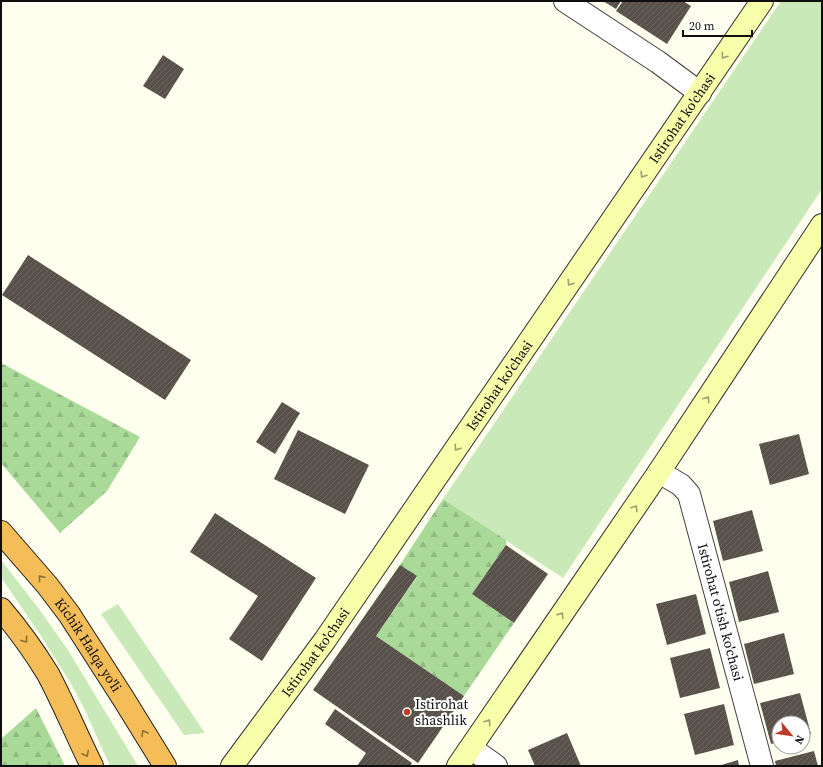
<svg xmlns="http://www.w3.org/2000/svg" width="823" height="767" font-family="'Source Serif 4',serif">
	<defs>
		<pattern id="forest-firs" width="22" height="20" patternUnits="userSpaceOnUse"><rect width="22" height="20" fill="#a9da98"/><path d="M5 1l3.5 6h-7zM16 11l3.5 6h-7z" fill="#90ba82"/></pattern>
		<pattern id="building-hatch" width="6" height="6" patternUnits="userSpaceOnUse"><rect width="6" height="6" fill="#57514a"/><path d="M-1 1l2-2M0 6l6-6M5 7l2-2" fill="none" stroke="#6a6560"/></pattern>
	</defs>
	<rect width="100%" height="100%" fill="#ffffef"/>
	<g fill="#c9e9b9">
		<polygon points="781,1 822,1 822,189 563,578 443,499"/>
		<polygon points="1,560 39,609 68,650 138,766 110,766 84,708 70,682 41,636 1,577"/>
		<polygon points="118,604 205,733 184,735 101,614"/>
	</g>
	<g fill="url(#forest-firs)">
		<polygon points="1,363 140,437 107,491 60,533 1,463"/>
		<polygon points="443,499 506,540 506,545 472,594 514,623 464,696 376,636 417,577 400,565"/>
		<polygon points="36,708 65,766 1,766 1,739"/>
	</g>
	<g fill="url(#building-hatch)">
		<polygon points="603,1 621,1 616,9"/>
		<polygon points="623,1 683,1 691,6 667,44 616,11"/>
		<polygon points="163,55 184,69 165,99 143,86"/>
		<polygon points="28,255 191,360 165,400 2,295"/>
		<polygon points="282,402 300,413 275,454 256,442"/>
		<polygon points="298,430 369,465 345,514 274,479"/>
		<polygon points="799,434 809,474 770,485 759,444"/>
		<polygon points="752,510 763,551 723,561 713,521"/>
		<polygon points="215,513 316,578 262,661 229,639 258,596 190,552"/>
		<polygon points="506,545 548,574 514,623 472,594"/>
		<polygon points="400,565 417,576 376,636 464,696 418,763 313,690"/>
		<polygon points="768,571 779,612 739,622 729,582"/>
		<polygon points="696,594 706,634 667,645 656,604"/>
		<polygon points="784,633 794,674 754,684 744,644"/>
		<polygon points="710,648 720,688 680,698 670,658"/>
		<polygon points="800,693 811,734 803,736 803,723 779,723 779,742 771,744 760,703"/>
		<polygon points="724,704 734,745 695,755 684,714"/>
		<polygon points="335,709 412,763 410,766 357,766 366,753 325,724"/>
		<polygon points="567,733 581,766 535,766 528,750"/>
		<polygon points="814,751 818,766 776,766 775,761"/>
		<polygon points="738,760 739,766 718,766"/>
	</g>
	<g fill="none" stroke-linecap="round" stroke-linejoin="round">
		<g stroke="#414141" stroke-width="24">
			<g id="street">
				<polyline points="565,1 658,62 700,93"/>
				<path id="s1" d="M 659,472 L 681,485 L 689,494 L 762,766"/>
				<polyline points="471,748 496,766"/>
			</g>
		</g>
		<g stroke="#303030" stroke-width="24">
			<g id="secondary">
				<path id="s2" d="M 232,766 L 325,640 L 762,1"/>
				<polyline points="458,766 659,472 822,225"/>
			</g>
		</g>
		<g stroke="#1f1f1f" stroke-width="24">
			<g id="highway">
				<path id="s3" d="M 1,532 L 47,585 L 69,614 L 123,698 L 165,766"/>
				<path d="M 1,609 C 18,629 34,651 48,674 C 64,704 77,736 92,766"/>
			</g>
		</g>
		<use href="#street" stroke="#fff" stroke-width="22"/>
		<use href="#secondary" stroke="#f8ffaa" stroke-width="22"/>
		<use href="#highway" stroke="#f4bd58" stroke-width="22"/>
	</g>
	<defs><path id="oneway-chevron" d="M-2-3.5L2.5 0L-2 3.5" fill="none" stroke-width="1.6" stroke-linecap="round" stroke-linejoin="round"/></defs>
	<g stroke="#9a9f6c">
		<use href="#oneway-chevron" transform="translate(724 56) rotate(124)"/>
		<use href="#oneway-chevron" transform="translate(643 175) rotate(124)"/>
		<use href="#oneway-chevron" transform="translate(570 283) rotate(124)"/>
		<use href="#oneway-chevron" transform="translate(707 399) rotate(-57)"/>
		<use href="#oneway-chevron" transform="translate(457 448) rotate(124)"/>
		<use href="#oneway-chevron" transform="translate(635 508) rotate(-56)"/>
		<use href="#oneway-chevron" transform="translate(561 615) rotate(-56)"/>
		<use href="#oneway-chevron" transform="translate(488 722) rotate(-56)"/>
	</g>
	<g stroke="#8c6e37">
		<use href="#oneway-chevron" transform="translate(41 578) rotate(-131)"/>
		<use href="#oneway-chevron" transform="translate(25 640) rotate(54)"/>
		<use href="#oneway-chevron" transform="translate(144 733) rotate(-121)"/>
		<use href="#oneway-chevron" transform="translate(86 754) rotate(64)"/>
	</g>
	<circle fill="#be3c26" stroke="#fff" stroke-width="1.5" cx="407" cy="712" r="4"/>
	<g text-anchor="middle" stroke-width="4" stroke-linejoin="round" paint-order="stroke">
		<g font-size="14" fill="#0e0e0e" stroke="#fff">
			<text dy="5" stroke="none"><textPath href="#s2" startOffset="789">Istirohat ko'chasi</textPath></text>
			<text dy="5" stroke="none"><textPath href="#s2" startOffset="465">Istirohat ko'chasi</textPath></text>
			<text dy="5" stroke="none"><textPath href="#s1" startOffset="160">Istirohat o'tish ko'chasi</textPath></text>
			<text dy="5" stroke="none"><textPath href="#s3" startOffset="143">Kichik Halqa yo'li</textPath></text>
			<text dy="5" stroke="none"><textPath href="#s2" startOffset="141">Istirohat ko'chasi</textPath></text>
		</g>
		<g font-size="14" fill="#0e0e0e" stroke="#fff" text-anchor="start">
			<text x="415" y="709">Istirohat<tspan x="415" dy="16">shashlik</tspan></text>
		</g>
	</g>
	<rect width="823" height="767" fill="none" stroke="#0e0e0e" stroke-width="4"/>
	<g transform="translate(791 735) rotate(119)"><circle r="19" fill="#ffffff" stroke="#9f9f9f"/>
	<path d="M0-3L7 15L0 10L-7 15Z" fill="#be3c26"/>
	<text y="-6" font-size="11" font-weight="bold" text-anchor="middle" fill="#0e0e0e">N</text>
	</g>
	<path d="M683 30v6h69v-6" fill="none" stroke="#0e0e0e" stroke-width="2"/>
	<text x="689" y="30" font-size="12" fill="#0e0e0e" stroke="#ffffff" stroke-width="3" paint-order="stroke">20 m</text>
</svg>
